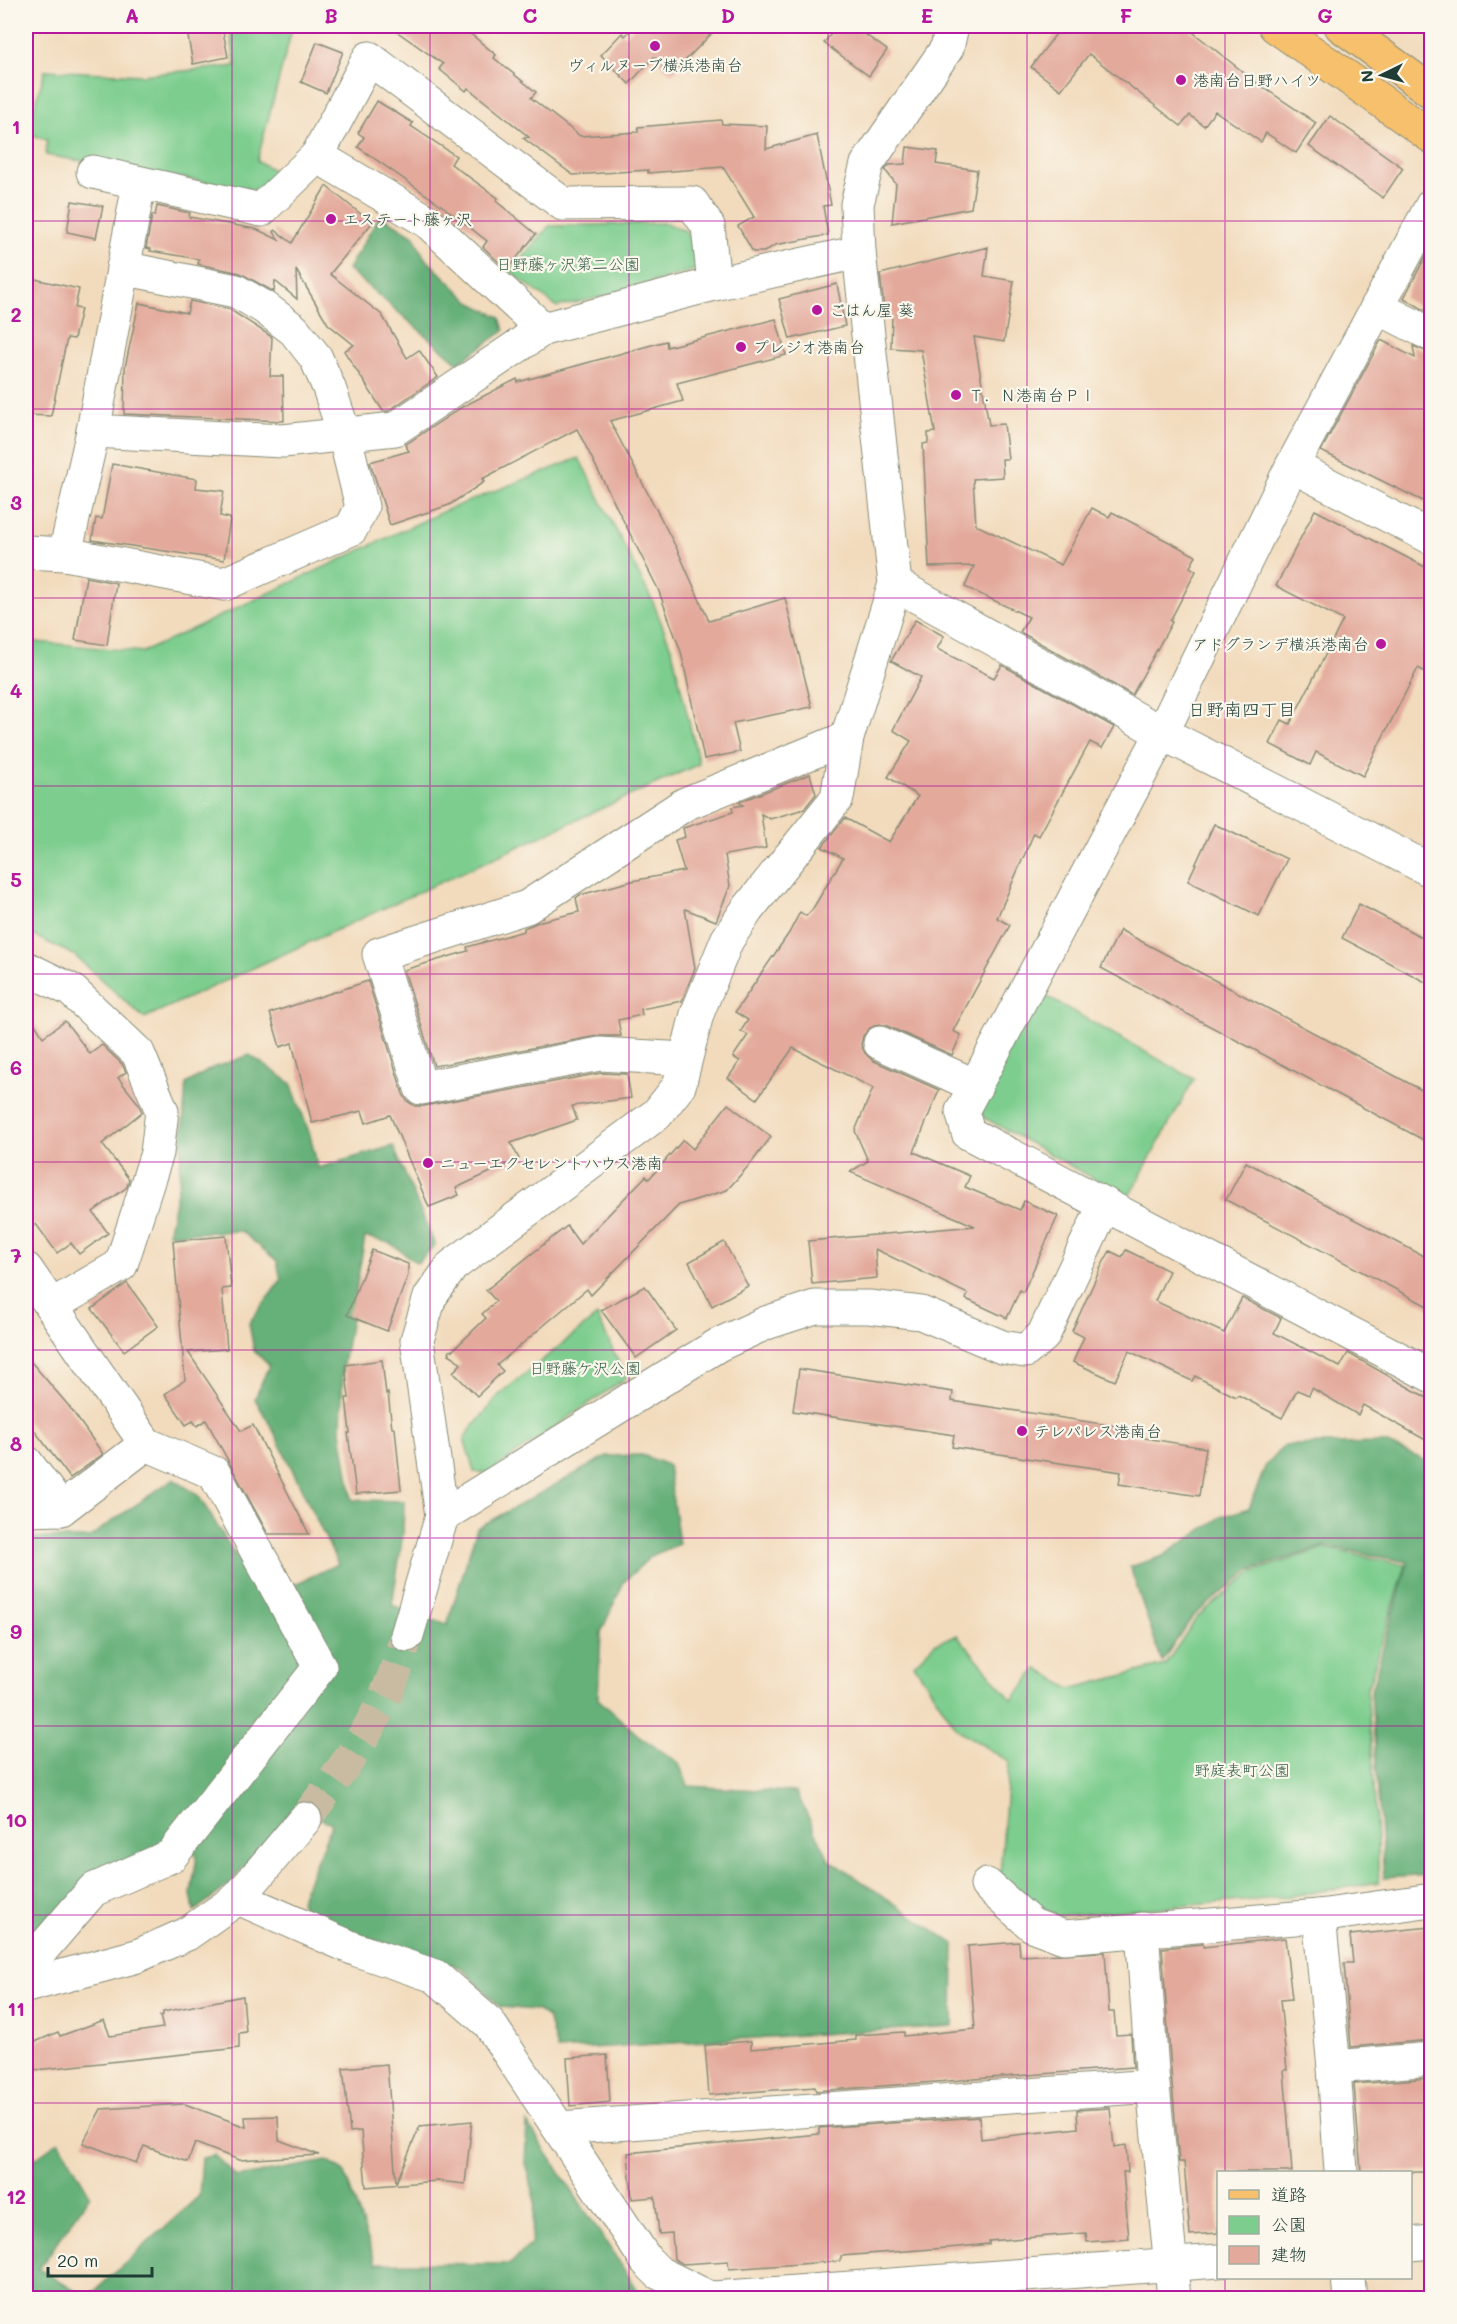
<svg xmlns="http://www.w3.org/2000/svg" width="1457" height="2324" font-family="Mali,'Klee One',sans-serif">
	<rect width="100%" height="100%" fill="#fbf7ec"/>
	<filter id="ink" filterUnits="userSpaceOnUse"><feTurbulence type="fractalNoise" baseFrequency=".0167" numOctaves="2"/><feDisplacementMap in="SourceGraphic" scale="12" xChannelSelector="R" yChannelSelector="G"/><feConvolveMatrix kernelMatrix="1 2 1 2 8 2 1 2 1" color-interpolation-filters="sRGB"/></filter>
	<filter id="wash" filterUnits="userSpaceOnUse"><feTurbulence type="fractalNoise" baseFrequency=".008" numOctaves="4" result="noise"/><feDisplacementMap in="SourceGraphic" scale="24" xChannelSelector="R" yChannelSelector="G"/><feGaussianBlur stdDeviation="1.35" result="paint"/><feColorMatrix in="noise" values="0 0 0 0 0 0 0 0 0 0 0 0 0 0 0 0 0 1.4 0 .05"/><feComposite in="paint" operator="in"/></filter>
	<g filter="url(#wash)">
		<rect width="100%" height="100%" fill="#f2dbbd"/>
		<g fill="#7dcd8e" stroke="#4e8561" stroke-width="1.5">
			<polygon points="229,26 293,26 257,161 277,172 259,191 46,155 47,140 27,133 45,70 141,75 236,66"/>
			<polygon points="666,223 686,231 701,268 614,294 557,307 511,272 549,226"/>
			<polygon points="579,458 653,602 672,650 699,764 144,1018 74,955 26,932 26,641 143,652 444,511"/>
			<polygon points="1040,993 1194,1079 1128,1198 983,1117 980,1101"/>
			<polygon points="597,1316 626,1378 488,1473 474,1472 464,1438 499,1395"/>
			<polygon points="1324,1548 1406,1565 1367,1690 1373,1766 1379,1882 1278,1898 1057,1916 1034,1903 1000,1875 1009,1762 957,1729 914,1664 934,1644 957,1635 1012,1700 1038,1668 1070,1689 1165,1665 1197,1617 1252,1572"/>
		</g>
		<g fill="#66b079" stroke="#427656" stroke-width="1.5">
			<polygon points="380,215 414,236 424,257 470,302 500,317 504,331 458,363 348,269"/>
			<polygon points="250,1055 291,1083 310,1135 318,1168 393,1146 435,1245 417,1263 390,1243 365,1237 343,1365 341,1431 352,1500 404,1501 403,1534 392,1605 447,1625 477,1528 607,1456 642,1455 668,1465 679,1544 651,1556 624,1582 601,1632 598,1699 638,1735 679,1763 688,1786 796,1792 829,1859 954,1944 953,2026 557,2050 548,2017 536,2010 500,2007 462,1968 305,1917 300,1901 332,1823 293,1809 228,1886 194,1911 191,1894 197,1856 173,1838 26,1949 26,1538 88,1538 173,1479 198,1495 263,1599 338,1564 272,1428 255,1399 269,1365 254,1351 249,1323 281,1280 277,1261 241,1231 168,1234 179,1182 186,1084 212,1068"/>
			<polygon points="1385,1443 1431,1463 1432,1875 1384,1878 1371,1691 1408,1562 1325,1546 1250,1570 1193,1616 1162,1662 1130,1567 1163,1556 1221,1517 1249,1508 1266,1465 1285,1445"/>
			<polygon points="527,2123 643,2298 26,2298 26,2165 59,2141 90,2195 39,2269 87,2298 199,2196 202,2158 214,2155 237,2177 327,2161 344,2171 376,2263 510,2264 531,2244 535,2202 525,2163"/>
		</g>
		<g id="blocks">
			<g fill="#e3aa9c">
				<polygon points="186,26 222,26 228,57 193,64"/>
				<polygon points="389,26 461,26 496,55 494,58 536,92 531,98 580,136 638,132 638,127 721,120 722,124 767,126 766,149 817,135 831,205 823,206 828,235 775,245 764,252 753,252 738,226 754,217 723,167 648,173 648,170 573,175 523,138 529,137 468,88 466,91 439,69 443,64"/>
				<polygon points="635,26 719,26 672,74 654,57 629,84 601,55 622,33 625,36"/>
				<polygon points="837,26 853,26 887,50 869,76 824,43"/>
				<polygon points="1054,26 1185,26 1257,83 1316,123 1296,153 1266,133 1261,142 1215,111 1204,126 1190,115 1181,126 1089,54 1061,90 1031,67 1059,30"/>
				<polygon points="317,42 343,52 326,93 301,82"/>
				<polygon points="377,101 413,123 411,126 456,156 451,164 498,198 496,201 536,234 507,270 483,247 487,241 441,205 358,147 364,137 358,133"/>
				<polygon points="1330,116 1403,168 1383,198 1309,146"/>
				<polygon points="907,147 938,151 936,164 977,170 971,208 892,223 896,184 885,170 889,165 905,164"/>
				<polygon points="326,186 372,223 330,274 382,315 407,358 419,350 438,377 388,411 383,411 344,351 354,345 328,324 296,270 297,299 275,281 274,292 240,273 198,264 199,259 150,251 151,249 146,248 152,215 155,216 157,206 190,213 189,217 256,229 279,240 274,232 275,230 292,243"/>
				<polygon points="72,201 103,206 96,238 67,232"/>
				<polygon points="1431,246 1431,314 1404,298"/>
				<polygon points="988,247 984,276 1014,281 1004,342 974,337 989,425 1004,424 1008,459 1002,459 1003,477 973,479 976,525 1061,565 1092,508 1109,517 1112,512 1196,556 1190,567 1196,571 1170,621 1172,622 1132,695 1020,632 1029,617 965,587 974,566 929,567 923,444 928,443 928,433 935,432 921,350 891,348 892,314 885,316 880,274"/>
				<polygon points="26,277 79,289 75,308 81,309 74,339 67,338 51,416 26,415"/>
				<polygon points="837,284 845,326 790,339 779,299"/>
				<polygon points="190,301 229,309 272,337 270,376 283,376 284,421 124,414 125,367 139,303 187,313"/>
				<polygon points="776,319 786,355 677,383 683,401 610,421 678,551 709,621 785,598 812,707 733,723 740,752 704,759 681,652 658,589 577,429 482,479 484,482 449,505 390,525 370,462 409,451 405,445 462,407 517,379 518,382 666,341 667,347"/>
				<polygon points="1381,340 1415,358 1413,346 1431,353 1431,505 1321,451"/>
				<polygon points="112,464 197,479 196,488 224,491 220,516 230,518 224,560 92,540 96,518 102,519"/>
				<polygon points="1315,510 1431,570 1431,675 1418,668 1363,776 1316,752 1310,765 1270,744 1282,720 1290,724 1343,620 1276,586"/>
				<polygon points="86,577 116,583 107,645 75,640"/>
				<polygon points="915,620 944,636 937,649 994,678 1002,665 1114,727 1102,748 1090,742 1039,836 1034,833 997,918 1010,925 953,1031 961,1035 952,1055 887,1026 879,1024 870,1028 863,1036 861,1045 865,1053 872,1060 939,1090 914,1152 970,1176 965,1187 1020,1210 1024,1201 1058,1216 1023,1292 1020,1290 1007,1318 966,1299 968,1294 875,1249 877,1278 812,1284 808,1241 975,1226 850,1172 868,1161 855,1131 873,1088 793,1048 757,1099 728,1078 740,1061 733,1057 748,1035 741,1031 748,1020 735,1012 789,933 800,912 806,916 812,910 843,858 822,847 845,818 889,842 918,796 888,777 911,741 893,730 921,677 891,661"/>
				<polygon points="810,774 816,794 804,809 770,819 761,814 766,848 725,855 730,886 716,921 685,909 695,968 682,1001 641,1009 642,1015 618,1020 621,1036 597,1036 434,1066 404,970 468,951 467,947 524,931 524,928 541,921 579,912 576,898 580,895 632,881 684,871 675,840 685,837 683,828 733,812 732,807 743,805 739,802"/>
				<polygon points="1214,824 1287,859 1259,916 1188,881"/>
				<polygon points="1359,904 1431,942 1431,985 1342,938"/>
				<polygon points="1120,930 1431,1095 1431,1144 1101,968"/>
				<polygon points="368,981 403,1094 407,1101 415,1106 424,1106 601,1073 627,1074 631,1098 572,1106 577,1120 511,1143 519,1159 456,1188 459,1195 429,1207 390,1115 366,1123 362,1111 312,1123 292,1043 280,1047 270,1013"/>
				<polygon points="26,1010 43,1037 65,1021 90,1054 102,1045 122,1064 126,1072 118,1078 138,1103 142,1112 102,1144 129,1179 127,1187 93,1212 108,1233 79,1254 71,1243 57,1253 36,1224 26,1232"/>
				<polygon points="728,1104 771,1137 752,1162 727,1190 679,1205 591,1295 587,1289 497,1365 503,1371 477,1396 453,1372 461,1364 454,1357 449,1354 450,1353 449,1351 453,1350 486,1318 482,1314 496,1301 486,1290 567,1226 580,1244 646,1176 649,1179 683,1140 693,1149"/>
				<polygon points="1246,1162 1431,1260 1431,1308 1226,1200"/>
				<polygon points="226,1236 231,1288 222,1289 227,1349 188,1352 241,1431 253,1425 309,1534 268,1534 206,1420 197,1426 193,1421 186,1425 165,1394 185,1380 173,1241"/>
				<polygon points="724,1242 748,1286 712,1306 689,1262"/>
				<polygon points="372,1250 408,1264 408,1275 387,1331 347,1315"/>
				<polygon points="1126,1250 1169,1271 1155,1301 1224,1333 1242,1298 1281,1318 1274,1333 1340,1367 1348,1353 1431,1400 1431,1443 1363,1405 1358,1415 1312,1388 1309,1395 1297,1390 1282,1418 1238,1395 1236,1397 1195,1376 1192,1381 1129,1351 1115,1381 1073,1362 1084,1337 1072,1331 1101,1267 1110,1251 1122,1257"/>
				<polygon points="127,1283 158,1326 124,1351 92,1309"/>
				<polygon points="645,1286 676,1330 636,1358 601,1310"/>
				<polygon points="26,1356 68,1405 103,1454 70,1478 26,1419"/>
				<polygon points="382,1360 386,1394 388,1393 392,1428 395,1428 401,1490 356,1494 348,1433 350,1433 346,1398 349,1398 345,1365"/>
				<polygon points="799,1369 953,1392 952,1401 1122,1427 1120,1434 1206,1448 1199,1496 1119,1484 1121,1472 952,1447 954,1435 793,1411"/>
				<polygon points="1431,1927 1431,2040 1351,2047 1344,1963 1353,1963 1350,1935"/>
				<polygon points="1285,1938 1292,1999 1280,2000 1287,2070 1284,2070 1292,2172 1218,2172 1218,2233 1190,2235 1184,2162 1179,2162 1172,2084 1162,1948 1203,1944 1203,1947"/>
				<polygon points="1019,1942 1020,1956 1105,1952 1109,2012 1114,2012 1116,2035 1131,2034 1133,2067 816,2091 815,2087 709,2095 705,2045 751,2041 751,2049 856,2040 855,2035 904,2032 904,2036 975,2029 968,1946"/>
				<polygon points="243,1996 246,2032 239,2033 239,2048 36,2070 26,2046 58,2032 60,2036 104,2020 110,2036 163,2028 160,2016 163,2015 163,2012"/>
				<polygon points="607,2055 610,2102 570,2106 567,2058"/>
				<polygon points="387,2064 396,2183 420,2126 472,2121 465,2184 437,2181 366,2187 361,2131 350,2132 343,2068"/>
				<polygon points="1431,2078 1431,2172 1361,2172 1354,2084"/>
				<polygon points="185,2104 246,2127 245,2117 278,2116 279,2140 319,2155 239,2160 195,2143 188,2162 144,2146 136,2163 83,2143 101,2109"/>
				<polygon points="1110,2108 1114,2147 1126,2145 1128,2172 1123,2172 1129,2239 1087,2242 1086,2233 989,2241 989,2244 959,2247 841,2256 841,2261 729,2269 728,2261 683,2264 674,2259 672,2233 659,2234 655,2197 632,2199 628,2153 819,2134 819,2128 979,2117 981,2139 1078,2128 1077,2110"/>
			</g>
		</g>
	</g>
	<g filter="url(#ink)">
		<use href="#blocks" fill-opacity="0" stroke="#888c78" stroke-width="1.5"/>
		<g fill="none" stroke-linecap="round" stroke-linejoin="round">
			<path stroke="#c8bba2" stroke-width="33" stroke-dasharray="33 16" stroke-linecap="butt" d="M 305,1819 C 338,1776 372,1731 392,1680 C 398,1665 402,1650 407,1635"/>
			<g stroke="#888c78" stroke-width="35">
				<g id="minor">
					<polyline points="317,156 427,221 543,329"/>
					<polyline points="93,172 261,210 317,156 369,58 563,204 692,203 708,226 714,284"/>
					<polyline points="1432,205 1292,466 1162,733 962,1111 968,1133 1432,1376"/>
					<polyline points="1377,307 1432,335"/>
					<polyline points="93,431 283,441 395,429 543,329 714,284 859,252"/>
					<polyline points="1292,466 1432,538"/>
					<polyline points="26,552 65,554 224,584 351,529 362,507 344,433 329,388 316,358 294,330 265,308 236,291 123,268"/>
					<polyline points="65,554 93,431 139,184"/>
					<polyline points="895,584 1162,733 1432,871"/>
					<polyline points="26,968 71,990 138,1053 162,1111 157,1153 121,1265 51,1306"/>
					<polyline points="880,1043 976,1086"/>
					<polyline points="685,1059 600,1054 421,1088 379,954 527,907 685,804 847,738"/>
					<polyline points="26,1269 146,1444 214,1473 320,1667 171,1856 93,1890 26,1968"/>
					<polyline points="26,1462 61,1509"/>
					<polyline points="26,1510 61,1509 146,1444"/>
					<polyline points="442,1516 718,1345 766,1323 815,1307 869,1307 921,1313 1002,1347 1025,1351 1043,1336 1105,1204"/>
					<polyline points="407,1635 442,1516 417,1340 430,1297 452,1266 657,1114 679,1086 697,1014 727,940 747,910 837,798 847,738 895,584 859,252 857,204 867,164 947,48 952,26"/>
					<polyline points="987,1885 1032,1925 1064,1937 1319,1916 1432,1900"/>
					<polyline points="238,1898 357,1950 435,1976 489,2023 646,2260 659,2273 710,2298"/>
					<polyline points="1319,1916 1334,2067 1341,2172"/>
					<polyline points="1142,1929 1153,2086 1174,2298"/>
					<polyline points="26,1986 137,1956 187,1934 238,1898 305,1819"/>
					<polyline points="1334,2067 1432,2059"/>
					<polyline points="559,2128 1153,2086"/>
					<polyline points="1410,2244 1432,2242"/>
					<polyline points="1348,2278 1350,2298"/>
					<polyline points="713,2298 1218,2261"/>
				</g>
			</g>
			<g stroke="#888c78" stroke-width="35">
				<g id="major">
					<polyline points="1275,26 1432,137"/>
					<polyline points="1341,26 1432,92"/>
				</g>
			</g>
			<use href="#minor" stroke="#fff" stroke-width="33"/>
			<use href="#major" stroke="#f7c06c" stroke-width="33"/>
		</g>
	</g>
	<path fill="none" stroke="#b5179e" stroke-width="1.5" stroke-opacity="0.55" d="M 232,26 L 232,2298M 430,26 L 430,2298M 629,26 L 629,2298M 828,26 L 828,2298M 1027,26 L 1027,2298M 1225,26 L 1225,2172M 26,221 L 1432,221M 26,409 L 1432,409M 26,598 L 1432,598M 26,786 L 1432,786M 26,974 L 1432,974M 26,1162 L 1432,1162M 26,1350 L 1432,1350M 26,1538 L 1432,1538M 26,1726 L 1432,1726M 26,1915 L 1432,1915M 26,2103 L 1432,2103M 1225,2278 L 1225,2298"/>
	<g fill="#b5179e" stroke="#fbf7ec" stroke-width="2">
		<circle cx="655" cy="46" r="6"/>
		<circle cx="1181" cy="80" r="6"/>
		<circle cx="331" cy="219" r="6"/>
		<circle cx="817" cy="310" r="6"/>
		<circle cx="741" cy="347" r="6"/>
		<circle cx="956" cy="395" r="6"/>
		<circle cx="1381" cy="644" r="6"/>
		<circle cx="428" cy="1163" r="6"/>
		<circle cx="1022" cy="1431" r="6"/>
	</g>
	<g text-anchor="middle" stroke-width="4.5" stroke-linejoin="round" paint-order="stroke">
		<g font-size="16" fill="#1f3d34" stroke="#fbf7ec" text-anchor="start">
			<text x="655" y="71" text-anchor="middle">ヴィルヌーブ横浜港南台</text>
			<text x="1193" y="86">港南台日野ハイツ</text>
			<text x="343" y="225">エステート藤ヶ沢</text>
			<text x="829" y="316">ごはん屋 葵</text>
			<text x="753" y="353">プレジオ港南台</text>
			<text x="968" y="401">Ｔ．Ｎ港南台ＰＩ</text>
			<text x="1369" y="650" text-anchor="end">アドグランデ横浜港南台</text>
			<text x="440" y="1169">ニューエクセレントハウス港南</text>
			<text x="1034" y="1437">テレパレス港南台</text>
		</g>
		<g font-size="16" fill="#36614a" stroke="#fbf7ec">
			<text x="568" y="270">日野藤ヶ沢第二公園</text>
			<text x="585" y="1374">日野藤ケ沢公園</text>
			<text x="1242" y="1776">野庭表町公園</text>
		</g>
		<g font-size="18" fill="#1f3d34" stroke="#fbf7ec">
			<text x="1242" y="716">日野南四丁目</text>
		</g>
	</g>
	<rect width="1457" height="2324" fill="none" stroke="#fbf7ec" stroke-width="66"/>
	<rect x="1217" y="2171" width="195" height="108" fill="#fbf7ec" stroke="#a3ada2" stroke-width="1.5"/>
	<rect x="1229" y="2190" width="30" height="9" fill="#f7c06c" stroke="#a3ada2" stroke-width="1.5"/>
	<text x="1271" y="2201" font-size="18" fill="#1f3d34">道路</text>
	<rect x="1229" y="2216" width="30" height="18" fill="#7dcd8e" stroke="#a3ada2" stroke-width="1.5"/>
	<text x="1271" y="2231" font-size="18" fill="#1f3d34">公園</text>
	<rect x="1229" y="2246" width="30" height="18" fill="#e3aa9c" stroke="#a3ada2" stroke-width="1.5"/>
	<text x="1271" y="2261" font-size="18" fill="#1f3d34">建物</text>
	<g transform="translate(1382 75) rotate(265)" stroke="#fbf7ec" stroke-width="4.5" paint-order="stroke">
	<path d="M0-4.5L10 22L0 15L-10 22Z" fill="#1f3d34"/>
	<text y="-9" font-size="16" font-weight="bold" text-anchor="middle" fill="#1f3d34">N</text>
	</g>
	<path d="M48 2267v9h104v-9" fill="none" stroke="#1f3d34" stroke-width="3"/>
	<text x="57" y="2267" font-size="18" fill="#1f3d34" stroke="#fbf7ec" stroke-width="4.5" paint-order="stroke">20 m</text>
	<rect x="33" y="33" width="1391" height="2258" fill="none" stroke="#b5179e" stroke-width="2"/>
	<g font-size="20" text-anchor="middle" font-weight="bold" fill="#b5179e">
		<text x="132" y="23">A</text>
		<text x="331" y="23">B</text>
		<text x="530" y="23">C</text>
		<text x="728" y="23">D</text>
		<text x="927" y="23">E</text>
		<text x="1126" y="23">F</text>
		<text x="1325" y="23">G</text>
		<text x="16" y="134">1</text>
		<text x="16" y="322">2</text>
		<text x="16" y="510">3</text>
		<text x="16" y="698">4</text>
		<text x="16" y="887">5</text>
		<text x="16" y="1075">6</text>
		<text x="16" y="1263">7</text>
		<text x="16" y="1451">8</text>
		<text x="16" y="1639">9</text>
		<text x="16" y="1827">10</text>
		<text x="16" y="2016">11</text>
		<text x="16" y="2204">12</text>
	</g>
</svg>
